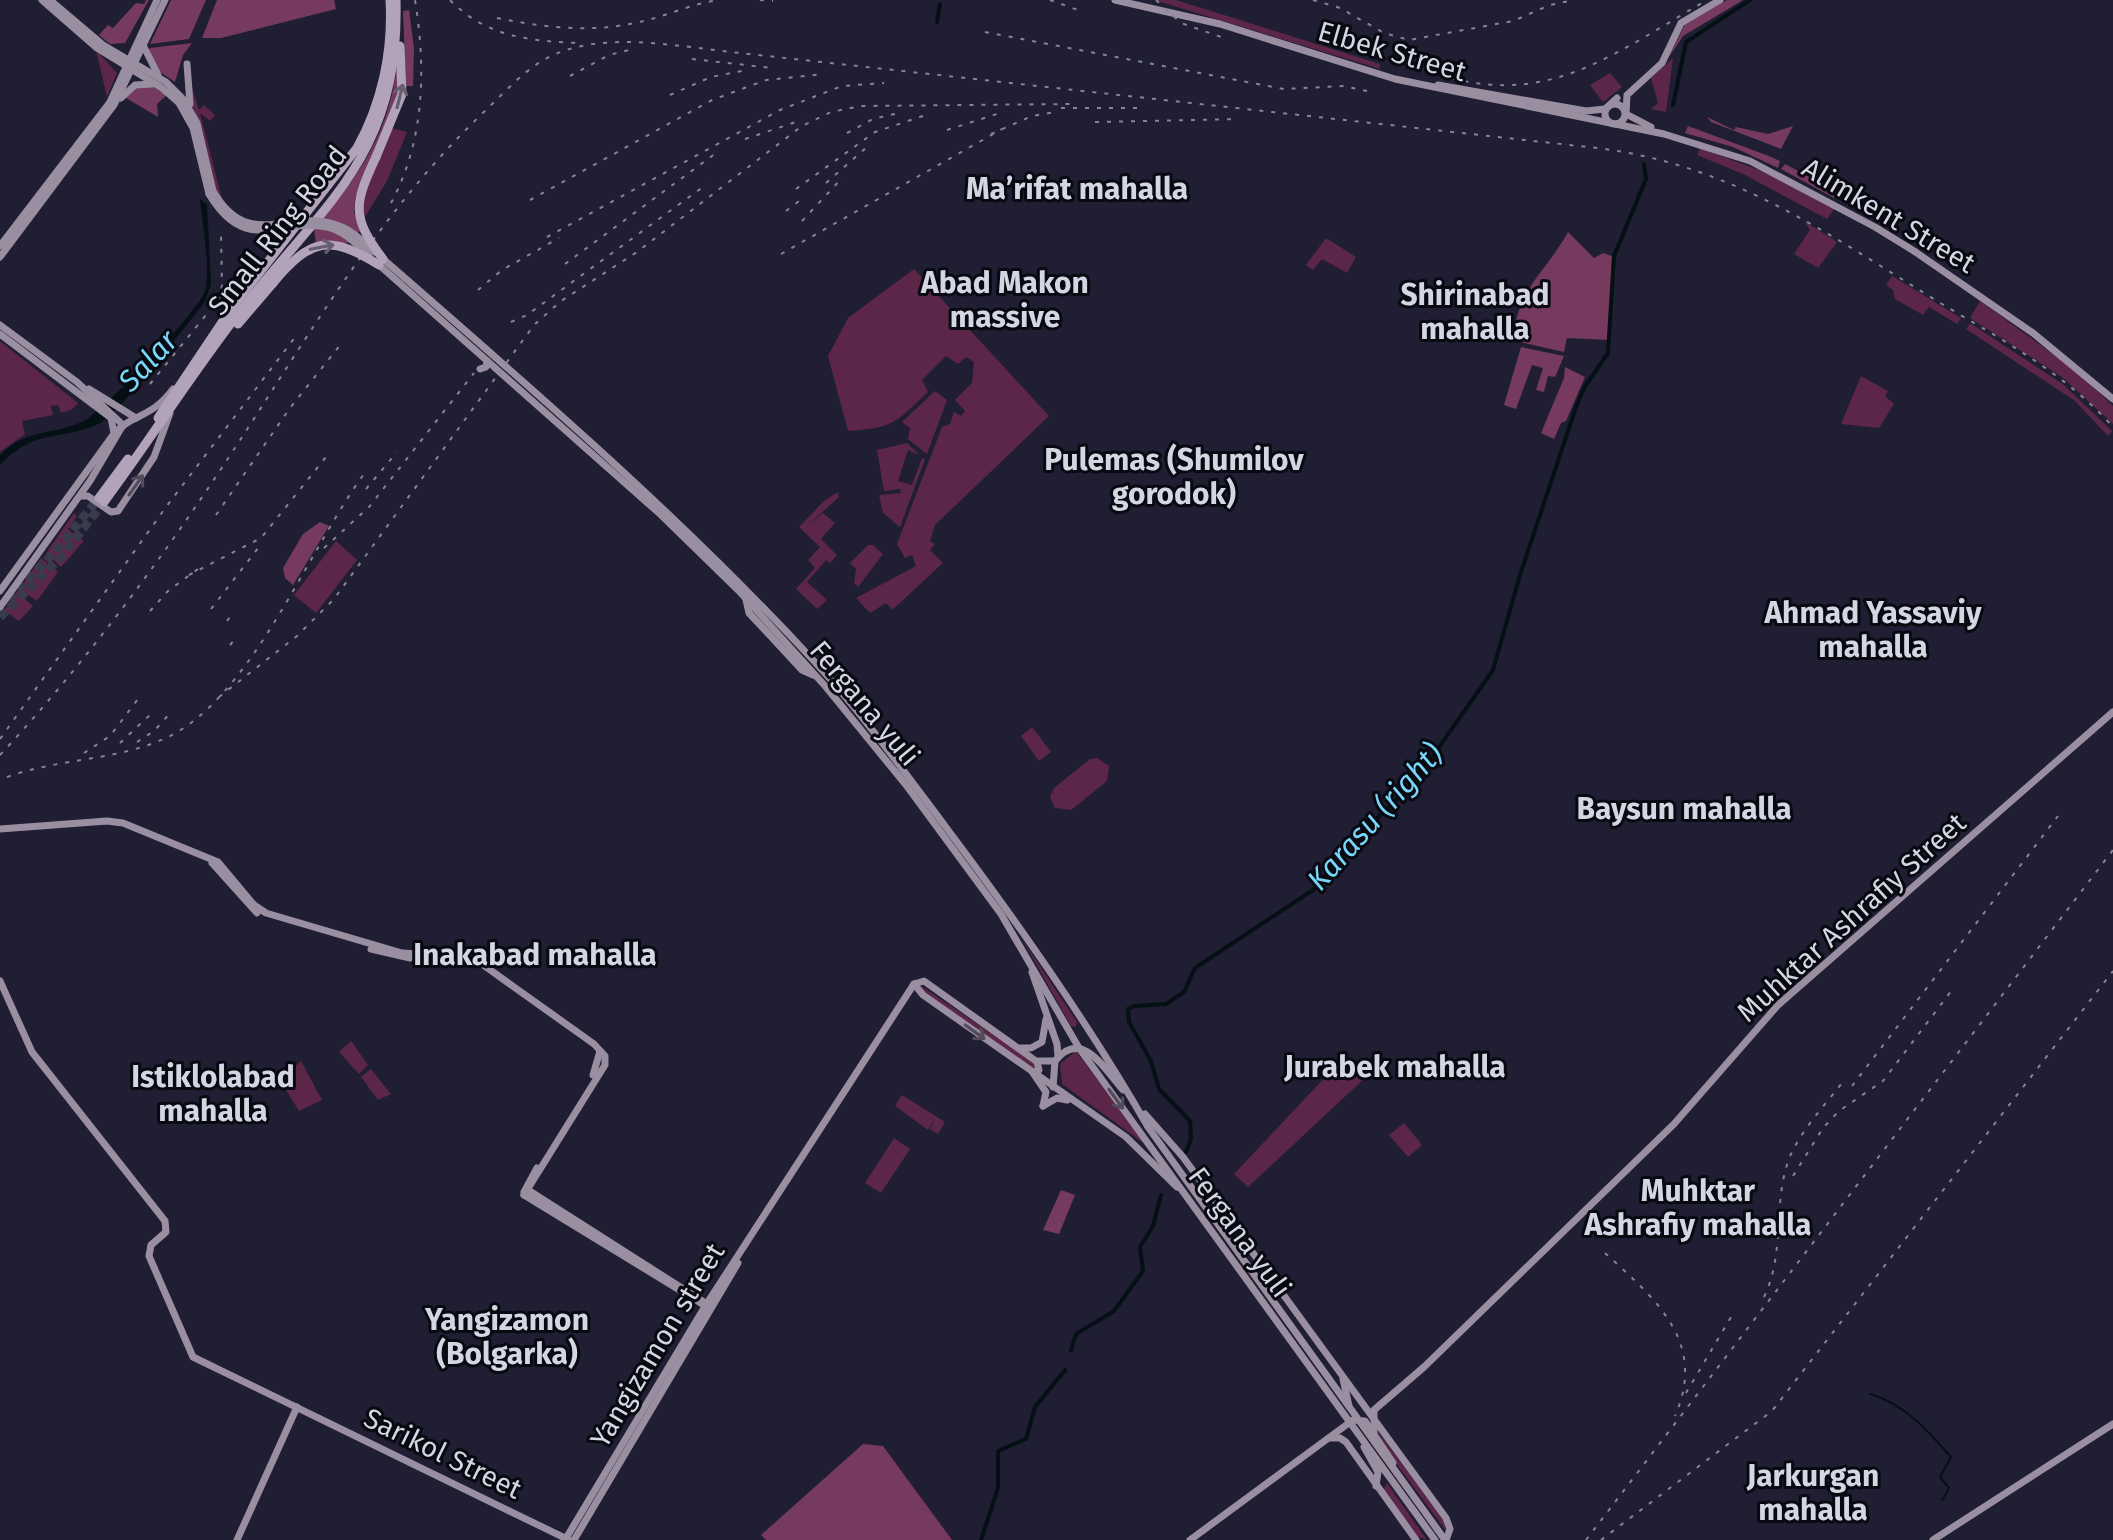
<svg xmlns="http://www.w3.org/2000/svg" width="2113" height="1540" font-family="'Fira Sans',sans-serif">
	<rect width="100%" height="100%" fill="#1f1e32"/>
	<g fill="#5c2648">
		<polygon points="1154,0 1176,0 1380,64 1380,69"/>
		<polygon points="96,50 117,73 107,97"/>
		<polygon points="1673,58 1666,112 1651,109 1658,103 1651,78"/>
		<polygon points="1610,73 1622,87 1603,102 1590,85"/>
		<polygon points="192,87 199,110 204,105 215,115 210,121 200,113 223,203 216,190 191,102"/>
		<polygon points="392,128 407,132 387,181 363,220 363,197"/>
		<polygon points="1700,148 1764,172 1834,209 1827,219 1745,175 1697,155"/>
		<polygon points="1804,221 1837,242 1818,268 1794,254 1810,230"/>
		<polygon points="1326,238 1356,257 1347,273 1322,259 1313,270 1306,265"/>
		<path d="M 914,269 L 1049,416 L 935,525 L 930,541 L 935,544 L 930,550 L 943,563 L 892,610 L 886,603 L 870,613 L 856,598 L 916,566 L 912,555 L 905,558 L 897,544 L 942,427 L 950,424 L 954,412 L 961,416 L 965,411 L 955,400 L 972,383 L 974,362 L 966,357 L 958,364 L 946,356 L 922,380 L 928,392 C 895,423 894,428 848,431 L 828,356 L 848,318 Z"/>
		<polygon points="1892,276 1961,318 1957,324 1929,307 1923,315 1895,299 1893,290 1886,285"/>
		<polygon points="1980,301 2075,370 2113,406 2113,424 2062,377 1970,318"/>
		<polygon points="1970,323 2064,385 2112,431 2108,436 2075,401 1966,329"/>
		<polygon points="0,341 78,403 71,410 61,413 58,405 51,406 53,415 22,421 25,434 0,452"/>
		<polygon points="1861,376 1888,391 1885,396 1894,404 1879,428 1841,424"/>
		<polygon points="935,391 947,400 927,454 908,439 910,428 902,422"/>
		<polygon points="907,443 920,455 908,450 898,481 912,485 922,458 925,459 900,527 883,513 879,495 901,493 900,489 884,491 877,450"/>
		<polygon points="838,492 839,497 807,526 823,513 835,523 821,539 837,555 830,563 826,560 807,582 827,600 817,609 796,589 815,568 808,560 820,547 799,527 824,501"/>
		<polygon points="74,513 77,516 68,529 84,541 61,567 46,553"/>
		<polygon points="336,541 357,560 316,613 294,595"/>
		<polygon points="868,545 873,545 883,554 858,587 854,583 856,569 850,563"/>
		<polygon points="41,558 58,572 37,601 21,590 19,594 33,606 19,621 4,610"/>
		<polygon points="1032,727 1051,752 1039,761 1021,736"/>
		<polygon points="1097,758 1109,766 1107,781 1071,810 1055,808 1050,797 1054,788 1090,759"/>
		<polygon points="1022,939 1077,1022 1076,1027 1071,1026"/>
		<polygon points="921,986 1038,1065 1036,1070 924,994"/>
		<polygon points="351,1041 368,1065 359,1074 339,1052"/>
		<polygon points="1076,1051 1145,1144 1062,1084 1060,1064"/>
		<polygon points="1346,1055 1366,1077 1248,1187 1234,1174"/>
		<polygon points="301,1061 322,1100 299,1111 280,1080"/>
		<polygon points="371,1069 391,1094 378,1100 361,1077"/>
		<polygon points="902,1095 945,1122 938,1134 930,1129 935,1119 928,1130 895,1106"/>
		<polygon points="1404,1123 1422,1145 1408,1157 1389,1135"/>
		<polygon points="894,1138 910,1149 881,1193 865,1183"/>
		<polygon points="1373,1425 1444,1521 1446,1531 1398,1466"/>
		<polygon points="1387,1483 1427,1540 1418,1537 1383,1490"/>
	</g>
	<g fill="#763a5f">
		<polygon points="146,0 149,0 125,43 110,44 99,35 108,25 113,28 136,3 144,4"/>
		<polygon points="171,0 206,0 189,39 150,44"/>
		<polygon points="217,0 334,0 336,9 221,38 202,38"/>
		<polygon points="1727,0 1743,0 1683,36 1669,57 1685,24"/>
		<polygon points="409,10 414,48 413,86 406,86 403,11"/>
		<polygon points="192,43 183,55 175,82 157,70 148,52 150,48"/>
		<path d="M 398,58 L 400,92 L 355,199 L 354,212 L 360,231 L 348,243 L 316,243 L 314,229 C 361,173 390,133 398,58 Z"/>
		<polygon points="152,86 167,95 157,104 158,117 126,98 135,87"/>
		<polygon points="1707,117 1734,130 1736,127 1768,134 1793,126 1781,149 1711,122"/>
		<polygon points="1688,126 1769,156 1780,161 1778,168 1733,147 1685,133"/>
		<polygon points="1785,164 1829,187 1832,182 1840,183 1834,198 1781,169"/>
		<path d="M 1568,232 L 1594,258 L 1603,253 L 1612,256 L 1609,340 L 1567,338 L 1564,352 L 1520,342 L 1514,333 C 1520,286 1546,272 1568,232 Z"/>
		<polygon points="1521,347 1564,356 1555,377 1548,376 1544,392 1536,390 1543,368 1532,365 1516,409 1504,405"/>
		<polygon points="1565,367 1585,377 1566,421 1561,423 1554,439 1541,433 1564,378"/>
		<polygon points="320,522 329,526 293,585 285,578 283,568 303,534"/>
		<polygon points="1061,1190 1075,1195 1059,1234 1043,1230"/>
		<polygon points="863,1444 883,1446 952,1540 766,1540 761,1535"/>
	</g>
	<path fill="#051014" d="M 200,199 L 207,205 L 211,284 L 205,302 C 186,325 121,412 100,423 C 59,443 38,426 0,465 L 0,455 C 29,427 52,436 84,421 C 103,411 199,311 205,291 C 211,268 202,223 200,199 Z"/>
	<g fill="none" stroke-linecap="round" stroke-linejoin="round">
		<path stroke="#051014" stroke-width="2" d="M 1870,1394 C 1905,1404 1928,1431 1951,1457 L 1940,1477 L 1949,1488 L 1942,1500"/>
		<g stroke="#051014" stroke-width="4">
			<polyline points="937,22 940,4"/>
			<polyline points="1673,105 1686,42 1750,0"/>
			<polyline points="1186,1152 1191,1139 1190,1121 1159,1089 1151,1061 1129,1022 1128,1009 1134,1006 1166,1004 1184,992 1195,968 1313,890 1354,840 1414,783 1493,670 1520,575 1576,407 1584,388 1608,353 1614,256 1646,179 1644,164"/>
			<polyline points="1071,1350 1076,1334 1114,1311 1143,1271 1140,1247 1153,1226 1161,1195"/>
			<polyline points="981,1540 998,1488 998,1451 1026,1439 1035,1407 1065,1370"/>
		</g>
		<g stroke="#3a3a4d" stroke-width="9" stroke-dasharray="9 4.5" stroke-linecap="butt">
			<polyline points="8,599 53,554 99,498"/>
			<polyline points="0,617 60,558 104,502"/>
		</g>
		<g stroke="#9a8ea1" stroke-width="7">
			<polyline points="42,0 97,48 162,88 179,103 193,128 209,194"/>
			<polyline points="50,0 103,45 166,82 183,99 197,123 213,191"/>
			<polyline points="1115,0 1220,24 1395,79 1664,134 1750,161 1875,227 1914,251 2033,333 2113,399"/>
			<polyline points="143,45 158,75"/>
			<polyline points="187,64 190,104"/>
			<polyline points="1438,85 1586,111 1605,109 1617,98"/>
			<polyline points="121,98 135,85 152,84"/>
			<circle cx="1615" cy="114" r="10"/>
			<polyline points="1651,127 1626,114 1627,95 1662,63 1681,23 1720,0"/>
			<polyline points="0,246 110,102 157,0"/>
			<polyline points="0,257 114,105 165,0"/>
			<path d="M 383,259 C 531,388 680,516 813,660 C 861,712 903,770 945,826 C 1018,923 1088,1022 1148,1127 L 1445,1540"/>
			<polyline points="379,265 660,514 739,591 826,687 906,785 1001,914 1079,1048 1435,1540"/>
			<polyline points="0,325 77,382 123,425"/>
			<polyline points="0,334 111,418 114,433"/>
			<polyline points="480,369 486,367 487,361"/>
			<polyline points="89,389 136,418"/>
			<polyline points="80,496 88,496 111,512 118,511 154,457 170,413"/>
			<path d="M 0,591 L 113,435 C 132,413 151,419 173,389"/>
			<polyline points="746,600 749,613 802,670 813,675"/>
			<polyline points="0,607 90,481 123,425"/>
			<polyline points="0,829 107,821 123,823 218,862 254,905 266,913 402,953 468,957 479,962 594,1044 605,1056 605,1065 524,1195"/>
			<polyline points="212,863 257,913"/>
			<polyline points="371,949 410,958"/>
			<polyline points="1032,972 1057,1044 1058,1057"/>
			<polyline points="0,981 32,1052 165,1221 166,1232 151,1245 149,1256 193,1357 569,1540"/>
			<polyline points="914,984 923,995 1126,1137 1177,1187"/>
			<polyline points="1020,1048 1031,1048 1042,1042 1046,1019"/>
			<polyline points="1037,1062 1039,1070 1033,1073 1046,1092 1043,1106"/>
			<polyline points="593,1075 600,1051"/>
			<path d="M 1053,1087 L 1055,1061 C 1082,1027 1105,1070 1123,1090"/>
			<polyline points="1043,1106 1057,1098 1067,1100"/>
			<polyline points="1145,1114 1183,1157 1446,1518 1450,1529 1446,1540"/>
			<polyline points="528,1190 710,1306"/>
			<polyline points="524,1192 537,1168"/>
			<polyline points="524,1195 709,1308"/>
			<polyline points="1343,1379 1349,1406"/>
			<polyline points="1374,1433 1374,1410 1424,1367 1674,1124 1778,1005 2113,712"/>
			<polyline points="1329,1438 1340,1438 1346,1442 1416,1540"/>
			<polyline points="1364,1447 1378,1472 1376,1486"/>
			<polyline points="237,1540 297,1407"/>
			<polyline points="565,1540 704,1308 914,984 924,981 1036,1061 1055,1061"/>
			<polyline points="574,1540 738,1263"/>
			<polyline points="1190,1540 1353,1420 1365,1421 1393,1463"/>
			<polyline points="1933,1540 2113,1424"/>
		</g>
		<g stroke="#b2a3ba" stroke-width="9">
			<polyline points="376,157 402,94 400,46"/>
			<polyline points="238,324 273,283"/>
			<path d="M 158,418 L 231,309 L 357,148 C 382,103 393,51 390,0"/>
			<polyline points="99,498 128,459"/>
			<path d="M 104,502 C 150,440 191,375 238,314 C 325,202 400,156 396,0"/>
		</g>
		<g stroke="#858595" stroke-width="2" stroke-dasharray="4 8" stroke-linecap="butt">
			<path d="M 450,0 C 486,37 530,41 579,43"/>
			<polyline points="760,0 773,1"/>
			<polyline points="1050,0 1078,10"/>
			<polyline points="1156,0 1181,23 1224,38"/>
			<polyline points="1313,0 1340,8 1384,33 1409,40 1513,21 1550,5 1574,0"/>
			<path d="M 497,18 C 542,27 589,33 634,23 C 663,18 689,4 719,0"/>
			<polyline points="985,32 1284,89 1343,86 1367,91"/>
			<polyline points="692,59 772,68"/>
			<path d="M 1396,59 C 1532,118 1591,68 1707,0"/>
			<polyline points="570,76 609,55 629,50"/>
			<polyline points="670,95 711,77 742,71"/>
			<polyline points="1061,108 1141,108"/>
			<polyline points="1095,122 1238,119"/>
			<polyline points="947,130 1000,113"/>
			<polyline points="847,133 873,119 899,113"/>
			<polyline points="991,134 1032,116 1055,112"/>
			<polyline points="745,139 802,120"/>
			<polyline points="826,183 868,146"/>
			<polyline points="796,189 875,132 929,114"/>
			<polyline points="530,200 712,100 766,80 824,74"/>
			<path d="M 391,203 C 425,140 426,68 415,0"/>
			<polyline points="786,211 799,201"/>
			<polyline points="802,221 843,177"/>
			<polyline points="547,237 780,110 842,86 884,83"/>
			<polyline points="781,254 1002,129"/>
			<polyline points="565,264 716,153"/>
			<polyline points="478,290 502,270 559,238"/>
			<polyline points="511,322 527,315 707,184"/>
			<polyline points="150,384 219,299 222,286 221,235"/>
			<polyline points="366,489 397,452"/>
			<polyline points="216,515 290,408 341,344"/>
			<polyline points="324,548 369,507 474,373"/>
			<polyline points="189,575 261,538 326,457"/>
			<polyline points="211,609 262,543"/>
			<polyline points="150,611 168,591 198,569"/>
			<polyline points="227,621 232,614"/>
			<polyline points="230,645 236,638"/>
			<polyline points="219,697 297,636 334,599 534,325 561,301 637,252 802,126 831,112 861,106 1071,104"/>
			<polyline points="0,739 166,507 296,336"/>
			<polyline points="137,742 154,731 172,711"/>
			<polyline points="120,743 152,713"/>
			<polyline points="84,753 110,736 141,695"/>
			<path d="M 0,755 C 82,667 158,564 225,463 C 306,341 378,212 486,110 C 506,91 526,68 551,56 C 604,31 675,46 731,52 L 1597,148 C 1734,165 1827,234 1942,304 C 2002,340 2066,374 2113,427"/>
			<path d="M 7,777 C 59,758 118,761 168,737 C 253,696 310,545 367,470"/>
			<polyline points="1852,1086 2058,816"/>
			<polyline points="1793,1176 1823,1128 1839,1111 1883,1081 1952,990"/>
			<path d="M 1605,1253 C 1654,1298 1708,1341 1675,1416"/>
			<path d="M 1764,1297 C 1784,1256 1774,1211 1786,1168 C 1795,1135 1825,1106 1845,1079"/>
			<polyline points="1686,1393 1734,1312"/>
			<polyline points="1586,1540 2113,850"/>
			<polyline points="1601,1540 1772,1411 2113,971"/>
		</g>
		<g stroke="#9a8ea1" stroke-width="7">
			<path d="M 213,191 C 248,251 286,210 333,224 C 350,228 362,241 375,252"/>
			<path d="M 209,194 C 246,256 279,217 327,227 C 345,231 356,244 369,256"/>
		</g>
		<g stroke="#b2a3ba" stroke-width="9">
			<path d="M 376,157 C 354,204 351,217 383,259"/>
			<path d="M 273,283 C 311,238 329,234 379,265"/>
		</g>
	</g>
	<defs><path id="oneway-shaft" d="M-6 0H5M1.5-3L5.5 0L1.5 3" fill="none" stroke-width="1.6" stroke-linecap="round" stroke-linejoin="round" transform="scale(2)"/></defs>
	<g stroke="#665e6e">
		<use href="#oneway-shaft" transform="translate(400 96) rotate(-76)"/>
		<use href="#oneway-shaft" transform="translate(322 247) rotate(-11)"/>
	</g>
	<g stroke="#524c5a">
		<use href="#oneway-shaft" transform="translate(136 485) rotate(-55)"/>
		<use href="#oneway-shaft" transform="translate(975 1032) rotate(36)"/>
		<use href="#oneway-shaft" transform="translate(1116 1099) rotate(54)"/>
	</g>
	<g text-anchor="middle" stroke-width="6" stroke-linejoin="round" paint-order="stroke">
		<g font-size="28" fill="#d5d6e3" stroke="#090912">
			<text transform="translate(1392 51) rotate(16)" y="10">Elbek Street</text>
			<text transform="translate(1889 215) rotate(31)" y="10">Alimkent Street</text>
			<text transform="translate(277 230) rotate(-52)" y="10">Small Ring Road</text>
			<text transform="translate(865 703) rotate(50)" y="10">Fergana yuli</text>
			<text transform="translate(1851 917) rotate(-42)" y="10">Muhktar Ashrafiy Street</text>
			<text transform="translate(1240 1232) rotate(54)" y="10">Fergana yuli</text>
			<text transform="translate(657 1345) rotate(-59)" y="10">Yangizamon street</text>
			<text transform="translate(443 1453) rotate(26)" y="10">Sarikol Street</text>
		</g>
		<g font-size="30" font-weight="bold" fill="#d5d6e3" stroke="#090912">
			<text x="1077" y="199">Maʼrifat mahalla</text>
			<text x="1005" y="293">Abad Makon<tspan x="1005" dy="34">massive</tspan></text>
			<text x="1475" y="305">Shirinabad<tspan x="1475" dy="34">mahalla</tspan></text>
			<text x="1174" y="470">Pulemas (Shumilov<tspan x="1174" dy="34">gorodok)</tspan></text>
			<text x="1873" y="623">Ahmad Yassaviy<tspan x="1873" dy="34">mahalla</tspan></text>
			<text x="1684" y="819">Baysun mahalla</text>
			<text x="535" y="965">Inakabad mahalla</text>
			<text x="1395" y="1077">Jurabek mahalla</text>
			<text x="213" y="1087">Istiklolabad<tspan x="213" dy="34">mahalla</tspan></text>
			<text x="1698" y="1201">Muhktar<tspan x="1698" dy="34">Ashrafiy mahalla</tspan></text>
			<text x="507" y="1330">Yangizamon<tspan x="507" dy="34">(Bolgarka)</tspan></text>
			<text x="1813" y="1486">Jarkurgan<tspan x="1813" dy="34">mahalla</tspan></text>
		</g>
		<g font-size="30" font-style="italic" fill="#78d7f8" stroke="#090912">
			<text transform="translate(148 361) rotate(-47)" y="10">Salar</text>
			<text transform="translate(1375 817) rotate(-48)" y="10">Karasu (right)</text>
		</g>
	</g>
</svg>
